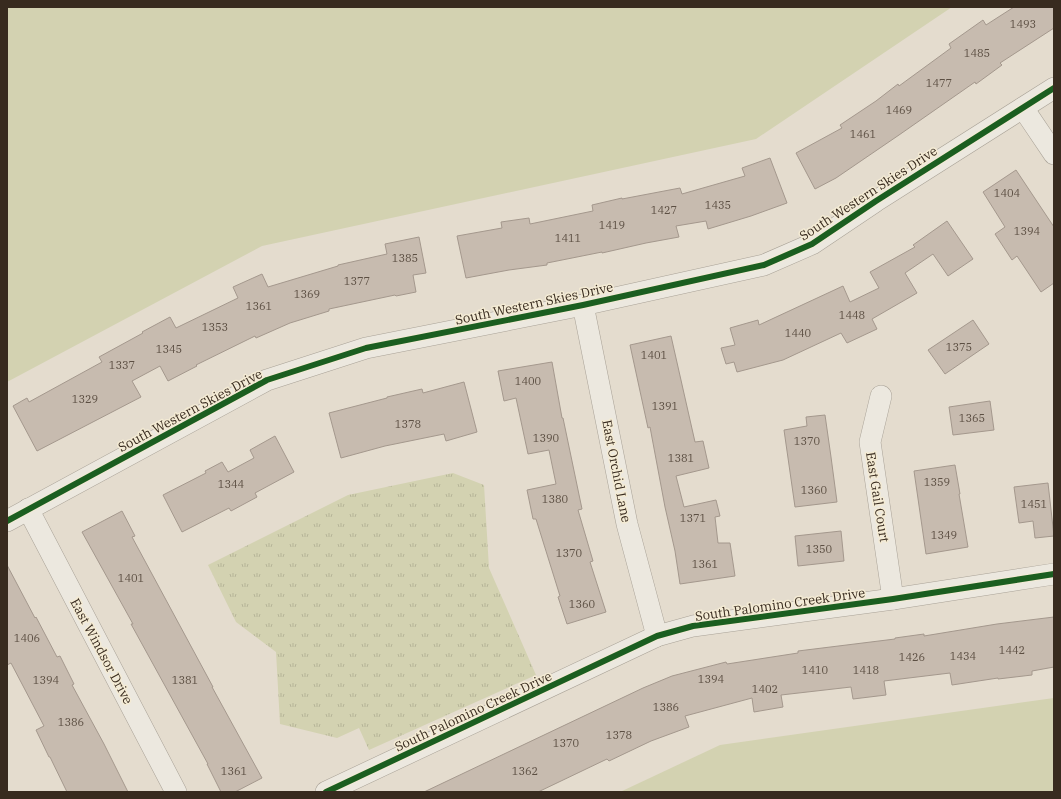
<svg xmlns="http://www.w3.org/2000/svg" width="1061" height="799" font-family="'IBM Plex Serif',serif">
	<defs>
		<pattern id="park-tufts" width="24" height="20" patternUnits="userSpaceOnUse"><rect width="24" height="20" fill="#d3d2b1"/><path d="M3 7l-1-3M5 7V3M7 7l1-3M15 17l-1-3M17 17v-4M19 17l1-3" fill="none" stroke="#b6b498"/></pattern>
	</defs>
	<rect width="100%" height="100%" fill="#e4dcce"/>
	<g fill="#d3d2b1">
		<polygon points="7,7 952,7 756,139 262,246 7,382"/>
		<polygon points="1054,698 1054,792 620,792 720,745"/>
	</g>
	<polygon fill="url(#park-tufts)" points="453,473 484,485 489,568 536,675 369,750 359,728 337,738 280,724 276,652 236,622 208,565 348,495"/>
	<g fill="#c7bbaf" stroke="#a4988d">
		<polygon points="1014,7 1054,7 1054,28 1000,63 1002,65 976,84 975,82 899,135 836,178 815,189 796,153 842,128 840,125 876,101 898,84 899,86 951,48 949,44 983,20 986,25"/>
		<polygon points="770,158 787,203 751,216 708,229 706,221 676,226 679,237 646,243 602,253 602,252 547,263 547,265 509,270 466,278 457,236 502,228 501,222 529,218 530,224 593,211 592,205 622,198 622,199 680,188 682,194 745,176 742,168"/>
		<polygon points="1016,170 1054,227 1054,283 1041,292 1017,256 1012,260 995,234 1005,227 983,192"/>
		<polygon points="947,221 973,259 948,276 933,254 905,273 917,293 872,319 877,329 847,343 841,333 783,360 737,372 734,362 726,364 721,348 735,345 730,328 758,320 759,325 843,286 850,302 879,288 870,272 915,247 913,245"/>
		<polygon points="419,237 426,273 413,275 416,292 396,296 395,295 329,309 329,311 290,323 256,338 255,336 196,365 197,366 168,381 160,366 132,381 141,397 37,451 13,406 27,398 29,402 102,362 99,357 143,333 142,332 170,317 176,328 238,298 233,287 262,274 268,287 338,266 338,265 387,254 385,244"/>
		<polygon points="973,320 989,344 945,374 928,350"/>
		<polygon points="671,336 695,442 703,441 709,468 676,476 684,507 716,500 720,516 715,517 718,543 730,543 735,576 680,584 675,551 665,507 650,427 648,428 630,345"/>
		<polygon points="552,362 562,418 563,418 582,509 578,510 593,561 590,562 606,612 567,624 558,597 560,596 536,519 533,519 527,490 556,484 549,450 528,454 516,398 504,401 498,371"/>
		<polygon points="464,382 477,432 446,441 444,434 385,446 341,458 329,413 387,398 387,397 422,389 423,393"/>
		<polygon points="990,401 994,430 953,435 949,407"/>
		<polygon points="825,415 831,457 837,502 795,507 784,430 807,426 806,417"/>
		<polygon points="275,436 294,472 255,493 257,497 231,511 229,508 182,532 163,495 206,473 205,471 222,462 228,472 254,458 250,450"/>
		<polygon points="955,465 960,494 959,494 968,547 926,554 914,471"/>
		<polygon points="1048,483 1054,536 1035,538 1033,521 1019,523 1014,487"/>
		<polygon points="122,511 135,536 132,537 213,687 212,687 262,778 235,792 221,792 207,764 208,764 131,624 133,624 82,532"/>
		<polygon points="841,531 844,561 798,566 795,536"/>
		<polygon points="7,565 35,618 36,617 57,657 60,656 74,684 72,685 104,744 128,792 67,792 50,757 49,757 36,730 44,726 11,663 7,665"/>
		<polygon points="1054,617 1054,667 1032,671 1032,675 998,679 998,678 952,685 950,673 884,681 886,695 853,699 851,687 781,695 783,707 754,712 752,698 685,716 689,727 651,741 609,761 607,759 538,792 424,792 643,688 672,676 726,662 727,664 798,653 798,651 895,639 895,638 924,634 924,636 997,624"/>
	</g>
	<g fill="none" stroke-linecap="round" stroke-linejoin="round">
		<g stroke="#a9a297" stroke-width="22">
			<g id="minor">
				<polyline points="1023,108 1054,154"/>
				<polyline points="583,305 627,524 657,636"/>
				<polyline points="881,396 870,442 893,599"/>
				<polyline points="28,509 176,792"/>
				<polyline points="7,521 267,380 366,348 583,305 764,265 812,244 876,201 1054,88"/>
				<polyline points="326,792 657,636 693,626 893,599 1054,574"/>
			</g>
		</g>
		<use href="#minor" stroke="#ece8df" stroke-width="21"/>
		<g stroke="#f4ebd4" stroke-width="8">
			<g id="cycleway">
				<polyline points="7,521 267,380 366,348 583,305 764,265 812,244 876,201 1054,88"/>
				<polyline points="326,792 657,636 693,626 893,599 1054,574"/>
			</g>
		</g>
		<use href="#cycleway" stroke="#1b5e20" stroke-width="6"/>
	</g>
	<g text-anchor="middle" stroke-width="3" stroke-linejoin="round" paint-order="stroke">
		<g font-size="11" fill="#5c4f43">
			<text x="1023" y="28">1493</text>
			<text x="977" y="57">1485</text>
			<text x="939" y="87">1477</text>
			<text x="899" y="114">1469</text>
			<text x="863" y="138">1461</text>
			<text x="1007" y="197">1404</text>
			<text x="718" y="209">1435</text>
			<text x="664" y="214">1427</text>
			<text x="612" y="229">1419</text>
			<text x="1027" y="235">1394</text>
			<text x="568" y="242">1411</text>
			<text x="405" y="262">1385</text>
			<text x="357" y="285">1377</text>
			<text x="307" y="298">1369</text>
			<text x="259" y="310">1361</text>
			<text x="852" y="319">1448</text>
			<text x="215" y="331">1353</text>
			<text x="798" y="337">1440</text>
			<text x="959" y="351">1375</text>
			<text x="169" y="353">1345</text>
			<text x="654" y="359">1401</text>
			<text x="122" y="369">1337</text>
			<text x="528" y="385">1400</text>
			<text x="85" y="403">1329</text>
			<text x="665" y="410">1391</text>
			<text x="972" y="422">1365</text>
			<text x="408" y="428">1378</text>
			<text x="546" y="442">1390</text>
			<text x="807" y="445">1370</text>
			<text x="681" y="462">1381</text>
			<text x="937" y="486">1359</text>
			<text x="231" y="488">1344</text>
			<text x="814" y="494">1360</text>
			<text x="555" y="503">1380</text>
			<text x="1034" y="508">1451</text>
			<text x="693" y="522">1371</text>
			<text x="944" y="539">1349</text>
			<text x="819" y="553">1350</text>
			<text x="569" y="557">1370</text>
			<text x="705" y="568">1361</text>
			<text x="131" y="582">1401</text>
			<text x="582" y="608">1360</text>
			<text x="27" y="642">1406</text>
			<text x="1012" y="654">1442</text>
			<text x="963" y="660">1434</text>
			<text x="912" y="661">1426</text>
			<text x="815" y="674">1410</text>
			<text x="866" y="674">1418</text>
			<text x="711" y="683">1394</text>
			<text x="46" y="684">1394</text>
			<text x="185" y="684">1381</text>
			<text x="765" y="693">1402</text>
			<text x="666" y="711">1386</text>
			<text x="71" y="726">1386</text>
			<text x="619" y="739">1378</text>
			<text x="566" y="747">1370</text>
			<text x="234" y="775">1361</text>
			<text x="525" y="775">1362</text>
		</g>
		<g font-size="13" fill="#382b1f" stroke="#f4ebd4">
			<text transform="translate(868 193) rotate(-33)" y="5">South Western Skies Drive</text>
			<text transform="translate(534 303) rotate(-12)" y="5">South Western Skies Drive</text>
			<text transform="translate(190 410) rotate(-28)" y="5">South Western Skies Drive</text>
			<text transform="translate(617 471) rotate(79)" y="5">East Orchid Lane</text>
			<text transform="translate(878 497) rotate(81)" y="5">East Gail Court</text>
			<text transform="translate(780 604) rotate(-8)" y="5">South Palomino Creek Drive</text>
			<text transform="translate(102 651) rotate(62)" y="5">East Windsor Drive</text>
			<text transform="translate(473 711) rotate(-25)" y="5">South Palomino Creek Drive</text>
		</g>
	</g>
	<rect width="1061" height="799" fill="none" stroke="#382b1f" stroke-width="16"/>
</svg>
